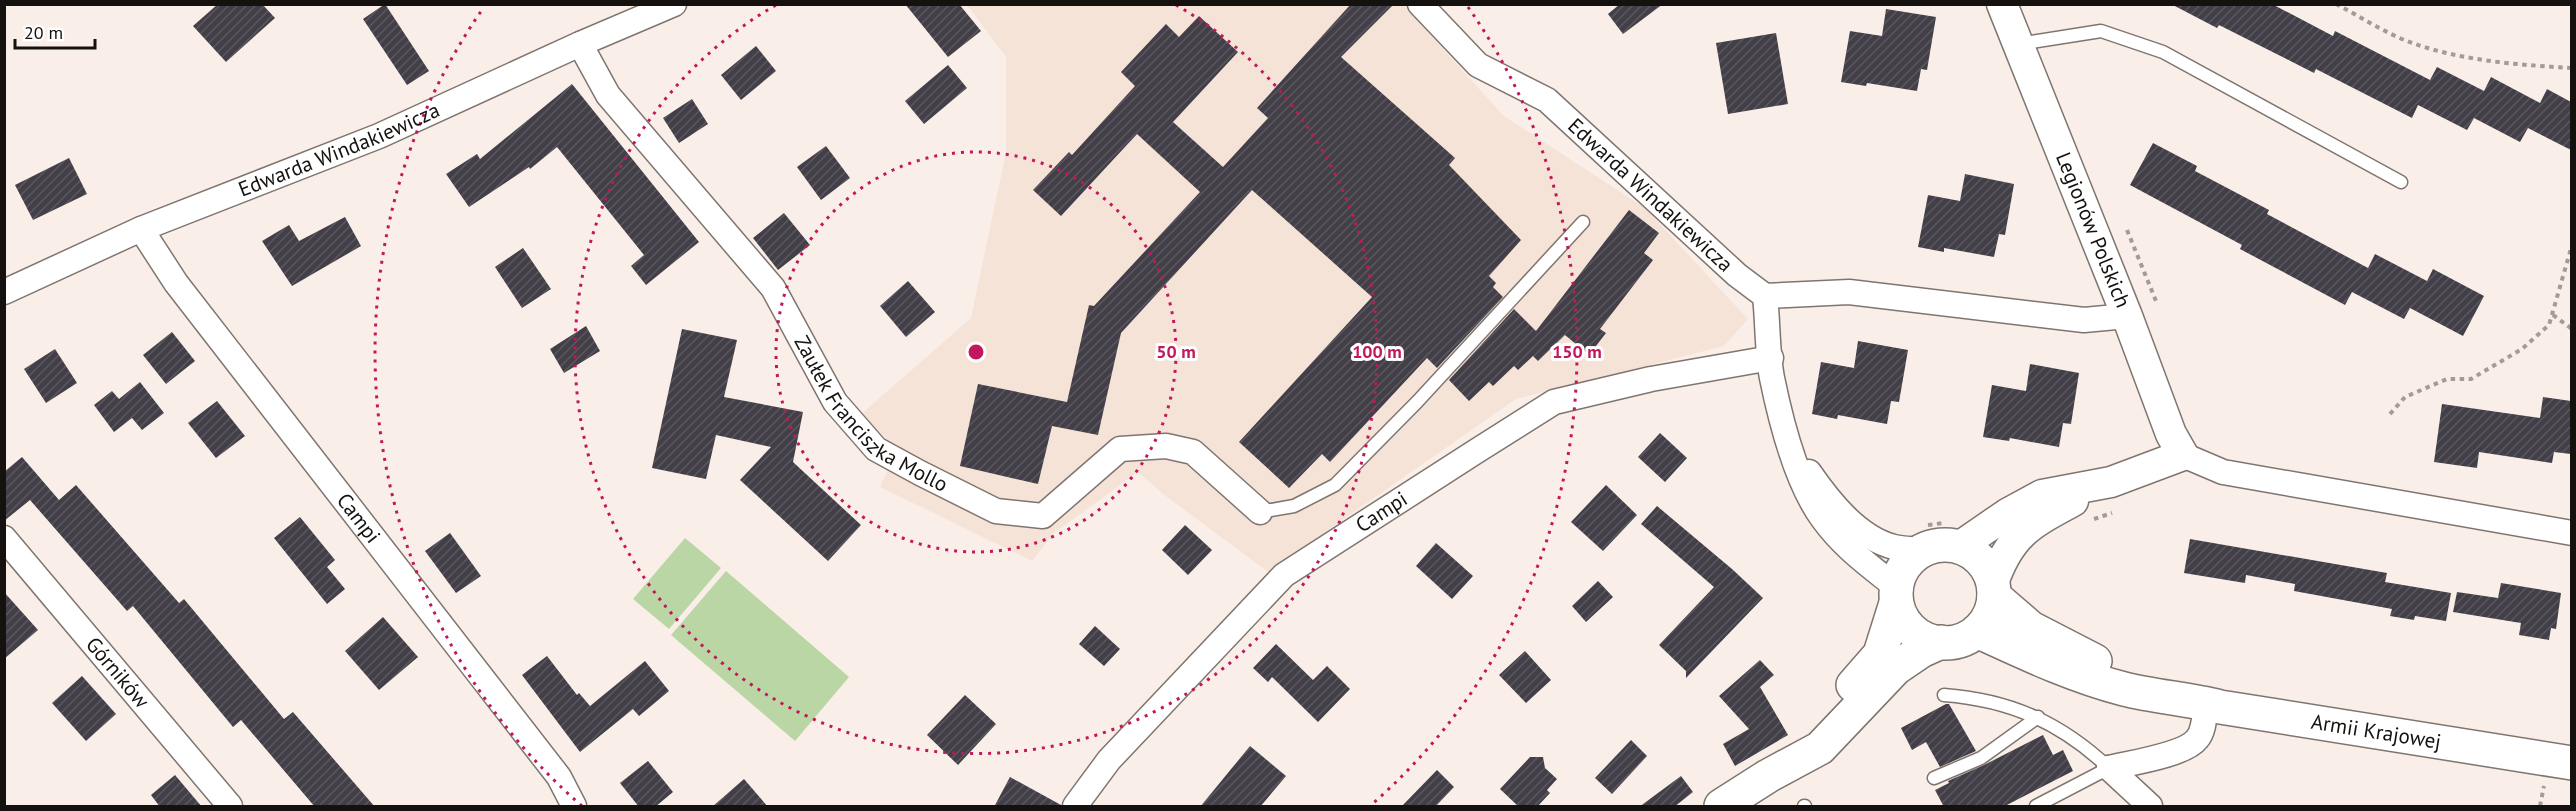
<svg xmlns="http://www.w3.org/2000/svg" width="2576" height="811" font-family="'PT Sans',sans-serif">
	<defs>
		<pattern id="building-hatch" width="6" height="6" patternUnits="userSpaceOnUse" patternTransform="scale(1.5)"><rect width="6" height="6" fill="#433f48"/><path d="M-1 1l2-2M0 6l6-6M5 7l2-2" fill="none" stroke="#5a575e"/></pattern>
	</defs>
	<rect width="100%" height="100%" fill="#faefe8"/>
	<polygon fill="#f6e3d8" points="967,5 1403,5 1504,116 1645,208 1748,319 1724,346 1516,399 1268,572 1163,494 1138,472 1054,533 1032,561 880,487 897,448 860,415 971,318 1006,152 1006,57"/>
	<g fill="#bad6a5">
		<polygon points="685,538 721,568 669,629 633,599"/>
		<polygon points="726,571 849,677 795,741 671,635"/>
	</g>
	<g fill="url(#building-hatch)">
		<polygon points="218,4 262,4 275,18 226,62 193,26"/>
		<polygon points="385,4 429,71 407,85 363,19"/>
		<polygon points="905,4 959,4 981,31 948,57"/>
		<polygon points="1351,4 1394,4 1341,57 1455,158 1449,165 1521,240 1489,276 1496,283 1493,287 1503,297 1437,368 1427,358 1330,462 1322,454 1289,488 1239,442 1372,297 1252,190 1121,333 1098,435 1052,426 1038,484 960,466 978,384 1067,402 1089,305 1094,306 1200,192 1137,134 1061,216 1033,190 1069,152 1072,155 1135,86 1121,72 1166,24 1179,37 1199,16 1238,52 1173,122 1223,167 1268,118 1257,108"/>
		<polygon points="1620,4 1663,4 1623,34 1608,14"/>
		<polygon points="2171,4 2272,4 2333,36 2335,31 2430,80 2437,67 2484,91 2491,77 2540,103 2547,89 2571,102 2571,150 2528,128 2520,142 2474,118 2467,130 2418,105 2412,118 2316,69 2314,73 2219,25 2217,28"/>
		<polygon points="1886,9 1936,17 1927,70 1921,69 1917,91 1867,83 1866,86 1841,82 1850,31 1882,36"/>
		<polygon points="1776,33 1788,104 1728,114 1716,43"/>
		<polygon points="756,46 776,71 741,100 721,75"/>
		<polygon points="948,65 967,88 924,124 905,101"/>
		<polygon points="572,84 699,242 646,285 631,266 644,255 557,147 530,169 529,167 469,207 446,174 477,154 480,159"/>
		<polygon points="692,99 708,124 679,143 663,118"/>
		<polygon points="2153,143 2197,166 2195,171 2269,210 2267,214 2368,268 2375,254 2427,281 2433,269 2484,296 2463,336 2410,308 2404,319 2352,292 2345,305 2240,249 2242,245 2130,185"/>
		<polygon points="826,146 850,178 821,200 797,167"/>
		<polygon points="69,158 87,194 33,220 15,185"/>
		<polygon points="1965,174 2014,184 2005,235 1999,234 1994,257 1944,248 1944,252 1918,247 1928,195 1960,201"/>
		<polygon points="1629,210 1659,233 1644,253 1653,260 1600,329 1606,333 1589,355 1565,335 1538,361 1533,356 1518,370 1514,366 1493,386 1489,382 1469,401 1449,380 1514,309 1536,331"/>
		<polygon points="784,213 810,245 778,270 753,238"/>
		<polygon points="345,217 361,246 292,286 262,241 289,225 299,241"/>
		<polygon points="523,248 551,289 522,308 495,267"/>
		<polygon points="908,281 935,312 906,337 880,306"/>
		<polygon points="586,326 600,351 564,373 550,349"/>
		<polygon points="682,329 737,340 724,397 803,412 793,462 861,525 828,561 740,480 771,447 716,435 706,479 652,468"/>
		<polygon points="172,332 195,361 166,384 143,355"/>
		<polygon points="1858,341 1908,350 1899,402 1891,401 1887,424 1838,415 1837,419 1812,414 1821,362 1854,368"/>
		<polygon points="55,349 77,383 46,403 24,369"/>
		<polygon points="2030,364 2079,373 2071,424 2063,423 2059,447 2010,438 2009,441 1983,437 1992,385 2026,391"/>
		<polygon points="140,382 164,413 142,430 132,418 114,432 94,405 112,391 119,399"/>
		<polygon points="2543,397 2571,401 2571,454 2554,452 2552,463 2479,452 2477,468 2434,462 2442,404 2540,418"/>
		<polygon points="217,401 245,436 216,458 188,423"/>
		<polygon points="1660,433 1687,458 1665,482 1638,457"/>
		<polygon points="22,457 59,500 76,485 179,603 184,599 284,719 293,712 375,807 315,807 241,720 233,727 133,606 127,611 30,500 4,521 4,472"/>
		<polygon points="1606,485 1637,515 1603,551 1571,522"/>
		<polygon points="1657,506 1732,569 1763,598 1686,678 1686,671 1659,645 1714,587 1641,524"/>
		<polygon points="300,517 335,560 327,567 345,589 327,604 274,538"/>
		<polygon points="1185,525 1212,550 1188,575 1162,550"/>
		<polygon points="450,533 481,576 456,593 425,551"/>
		<polygon points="2190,539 2387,573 2385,582 2451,593 2446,621 2415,616 2414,620 2390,616 2392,609 2294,591 2295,584 2246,575 2245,583 2184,573"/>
		<polygon points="1436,543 1473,576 1452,599 1416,566"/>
		<polygon points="1598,581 1613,597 1586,622 1572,606"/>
		<polygon points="2501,583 2561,593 2556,629 2551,628 2549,640 2519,635 2521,623 2453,612 2457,592 2498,598"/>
		<polygon points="4,592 38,630 4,659"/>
		<polygon points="383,617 418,657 379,690 345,651"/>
		<polygon points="1095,626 1120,649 1104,666 1079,644"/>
		<polygon points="1276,644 1313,680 1327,666 1350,689 1318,722 1272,677 1268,682 1253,668"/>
		<polygon points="1525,651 1551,680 1526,703 1499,675"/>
		<polygon points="547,656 577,695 579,693 590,706 645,661 669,691 639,716 633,709 580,752 522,675"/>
		<polygon points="1760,660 1774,675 1760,687 1788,735 1735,766 1723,744 1749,729 1719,696"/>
		<polygon points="82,676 116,714 86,741 52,703"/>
		<polygon points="965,695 996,724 958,765 927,735"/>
		<polygon points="1946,704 1949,704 1976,751 1940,767 1926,742 1912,750 1901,728"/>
		<polygon points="2043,735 2053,755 2063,750 2073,771 2003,807 1944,807 1935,790 1949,783 1948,781 1984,765"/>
		<polygon points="1631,740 1647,756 1612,794 1595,778"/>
		<polygon points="1250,746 1286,776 1260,807 1200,807"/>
		<polygon points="1530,757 1543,757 1545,768 1557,779 1547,790 1550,793 1537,807 1519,807 1500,789"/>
		<polygon points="648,761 673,792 655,807 639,807 620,783"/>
		<polygon points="1437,770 1454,787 1435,807 1401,807"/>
		<polygon points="175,775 202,807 160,807 151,795"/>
		<polygon points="1681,776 1693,792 1674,807 1639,807"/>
		<polygon points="1010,777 1061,805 1061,807 994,807"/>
		<polygon points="744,779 768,807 712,807"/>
	</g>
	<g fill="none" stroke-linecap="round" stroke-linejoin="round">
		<g stroke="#7f756f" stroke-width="15">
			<g id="service">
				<polyline points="2019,44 2101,31 2163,52 2401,182"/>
				<polyline points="1260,512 1294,506 1335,485 1417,402 1583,222"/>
				<path d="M 1944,695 C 2011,700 2061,723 2109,768 L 2036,806"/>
				<polyline points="1934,778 1981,758 2038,717"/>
				<polyline points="1804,806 1805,806"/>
			</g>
		</g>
		<g stroke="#7f756f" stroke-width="27">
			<g id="minor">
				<path id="s1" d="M 1420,4 L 1478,65 L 1547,100 L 1737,275 L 1765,296 C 1768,323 1767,352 1772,378 C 1781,422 1796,483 1823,519 C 1843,547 1870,566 1896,587"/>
				<path id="s2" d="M 580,44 L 608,95 L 773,288 L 835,402 L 876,449 L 920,473 L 996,511 L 1043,516 L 1120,449 L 1166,446 L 1193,452 L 1260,512"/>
				<path id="s3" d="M 141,229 L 176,283 L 559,777 L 574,806"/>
				<path id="s4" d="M 4,292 L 141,229 L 379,136 L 580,44 L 674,4"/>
				<polyline points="1765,296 1849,292 2084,320 2127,316"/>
				<polyline points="2183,455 2223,472 2572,533"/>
				<path d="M 1809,472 C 1829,501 1858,538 1894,547 C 1902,549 1913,549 1922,550"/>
				<path id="s5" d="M 4,538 L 230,806"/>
				<path d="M 2109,768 C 2130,763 2185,755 2197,739 C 2205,730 2204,714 2206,703"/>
				<polyline points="2109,768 2150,806"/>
				<path id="s6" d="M 1075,806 L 1109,760 L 1284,575 L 1475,452 L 1554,402 L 1651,379 L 1771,358"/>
			</g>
		</g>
		<g stroke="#7f756f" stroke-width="33">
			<g id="tertiary">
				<polyline points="1959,547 2007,514 2042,495 2111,482 2183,455 2171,434 2127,316 2002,4"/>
				<path d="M 1993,583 C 2010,534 2030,524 2073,501"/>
			</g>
		</g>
		<g stroke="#7f756f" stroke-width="36">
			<g id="secondary">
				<circle cx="1945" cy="594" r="49"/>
				<polyline points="1994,596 2031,628 2095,661"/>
				<path id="s7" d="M 1977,631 C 2025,653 2073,676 2124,689 C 2156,697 2189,699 2220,707 L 2572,763"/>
				<polyline points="1853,685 1880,654 1896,603"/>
				<polyline points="1721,806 1768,776 1820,748 1896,668 1921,651 1941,642"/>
			</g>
		</g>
		<g stroke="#a39b95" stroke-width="4" stroke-dasharray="4.5 4.5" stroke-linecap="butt">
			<path d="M 2336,4 C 2361,17 2388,35 2415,44 C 2464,61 2520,65 2572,68"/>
			<polyline points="2127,230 2156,301"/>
			<polyline points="2553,315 2572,329"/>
			<polyline points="2390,414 2405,397 2447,379 2471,379 2522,349 2549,325 2572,245"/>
			<polyline points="2094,519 2112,513"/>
			<polyline points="1928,525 1944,523"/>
			<polyline points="2540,806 2544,786"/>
		</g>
		<use href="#service" stroke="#fff" stroke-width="12"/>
		<use href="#minor" stroke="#fff" stroke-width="24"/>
		<use href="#tertiary" stroke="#fff" stroke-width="30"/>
		<use href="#secondary" stroke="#fff" stroke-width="33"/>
	</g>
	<g fill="none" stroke="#c2185b" stroke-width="3" stroke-dasharray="3 6">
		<circle cx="976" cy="352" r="200"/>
		<path d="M1176 5A401 401 0 1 1 776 5"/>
		<path d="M582 806A601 601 0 0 1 484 7M1468 7A601 601 0 0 1 1370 806"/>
	</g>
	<g text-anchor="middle" stroke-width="6" stroke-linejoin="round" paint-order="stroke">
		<g font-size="21" fill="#14110e" stroke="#fff">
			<text dy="7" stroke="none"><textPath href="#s4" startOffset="364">Edwarda Windakiewicza</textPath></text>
			<text dy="7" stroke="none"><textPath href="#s1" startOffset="302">Edwarda Windakiewicza</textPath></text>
			<text transform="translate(2093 230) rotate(68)" y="7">Legionów Polskich</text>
			<text dy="7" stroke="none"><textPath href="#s2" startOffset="476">Zaułek Franciszka Mollo</textPath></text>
			<text dy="7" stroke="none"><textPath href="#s6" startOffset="428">Campi</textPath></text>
			<text dy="7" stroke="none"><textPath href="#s3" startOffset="362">Campi</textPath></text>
			<text dy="7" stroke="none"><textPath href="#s5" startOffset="176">Górników</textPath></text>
			<text dy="7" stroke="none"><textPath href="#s7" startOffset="414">Armii Krajowej</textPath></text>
		</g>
	</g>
	<circle cx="976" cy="352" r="9" fill="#c2185b" stroke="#fff" stroke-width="3"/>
	<g font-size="18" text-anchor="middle" font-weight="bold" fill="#c2185b" stroke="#fff" stroke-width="6" stroke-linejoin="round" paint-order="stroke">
		<text x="1176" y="358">50 m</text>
		<text x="1377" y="358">100 m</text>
		<text x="1577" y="358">150 m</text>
	</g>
	<rect width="2576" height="811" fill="none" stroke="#14110e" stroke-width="12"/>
	<path d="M15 39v9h80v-9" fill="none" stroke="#14110e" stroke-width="3"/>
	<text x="24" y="39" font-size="18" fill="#14110e" stroke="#ffffff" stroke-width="4.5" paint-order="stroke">20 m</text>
</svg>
